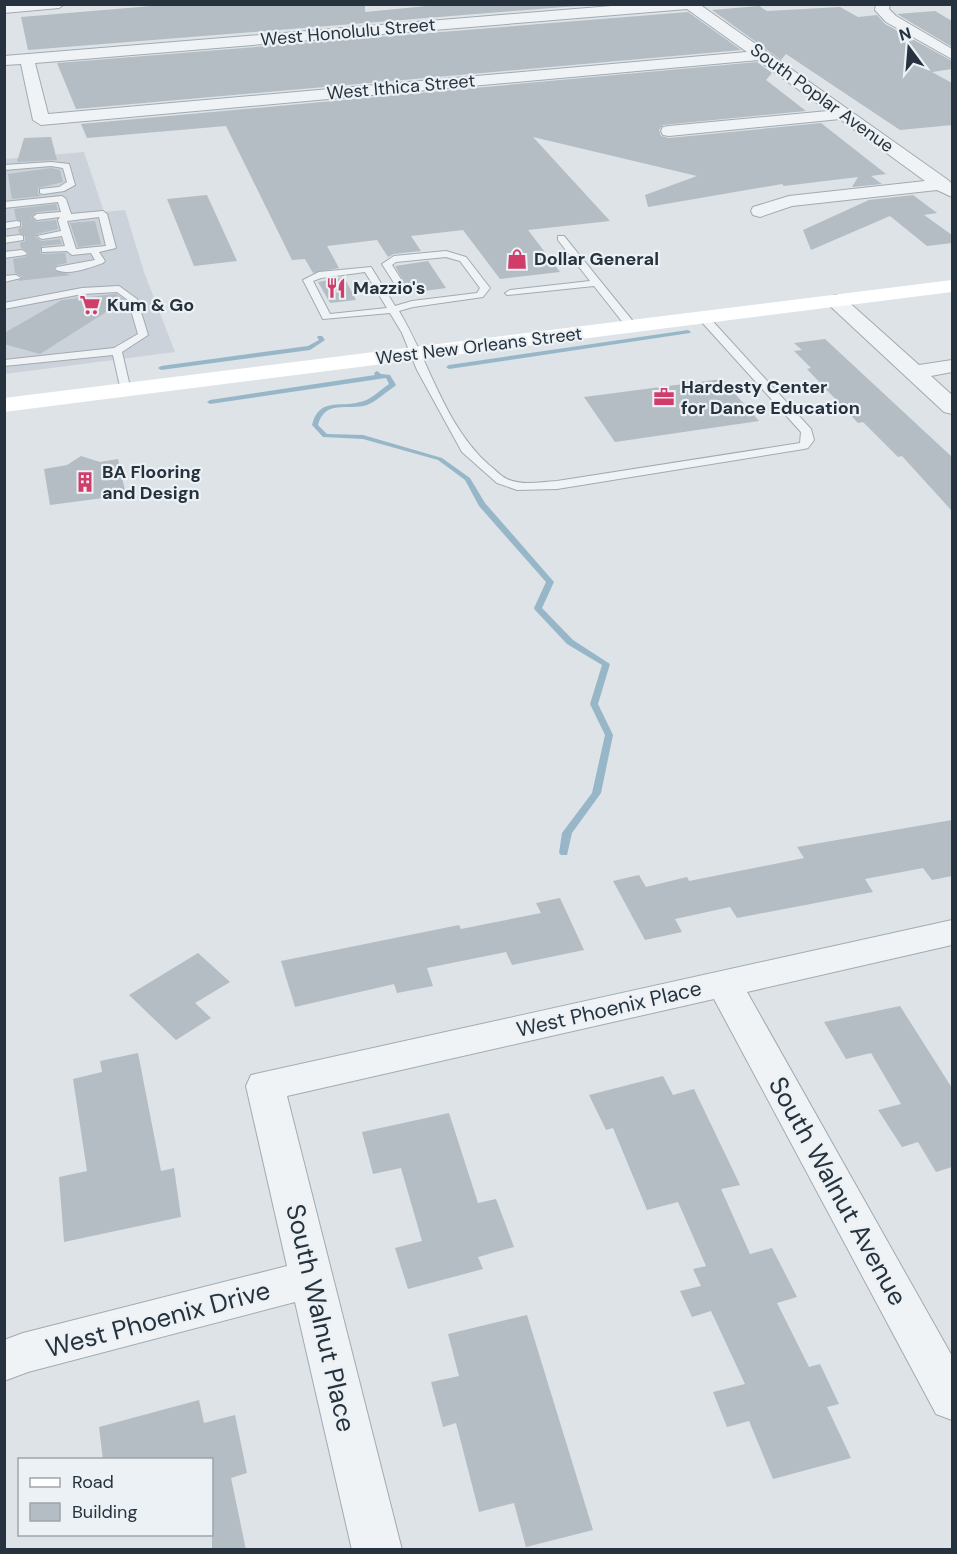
<svg xmlns="http://www.w3.org/2000/svg" width="957" height="1554" font-family="'DM Sans',sans-serif">
	<rect width="100%" height="100%" fill="#dde3e7"/>
	<polygon fill="#cbd2d9" points="84,152 104,212 125,210 144,272 175,352 5,374 4,159"/>
	<g fill="none" stroke-linecap="round" stroke-linejoin="round">
		<g fill="#97b7c9" fill-rule="evenodd">
			<polygon points="688,330 691,332 690,333 449,369 446,367 449,365"/>
			<polygon points="318,336 322,336 325,340 310,350 161,370 158,368 161,366 308,346 319,340 317,337"/>
			<path d="M 377,371 L 381,374 L 390,375 L 396,385 L 395,386 C 386,392 377,401 367,405 C 347,411 325,399 318,425 L 327,434 L 363,435 L 442,458 L 470,478 L 485,503 L 554,582 L 542,608 L 573,640 L 610,664 L 598,704 L 613,735 L 601,793 L 572,833 L 567,855 L 561,855 L 559,853 L 562,833 L 592,793 L 605,735 L 590,704 L 602,665 L 567,644 L 535,610 L 534,608 L 546,582 L 479,506 L 465,480 L 438,460 L 363,439 L 323,437 L 312,425 C 319,397 339,408 360,402 C 371,400 380,390 389,384 L 386,378 L 210,404 L 207,402 L 210,400 L 375,375 L 374,373 Z"/>
		</g>
	</g>
	<g fill="#b4bdc4">
		<polygon points="175,4 365,4 365,12 447,4 602,4 28,50 21,17"/>
		<polygon points="759,6 767,11 840,7 858,17 877,15 885,24 952,61 952,69 932,72 952,83 952,125 900,130 786,54 781,60 712,10"/>
		<polygon points="935,11 952,21 952,47 897,14"/>
		<polygon points="688,12 741,50 76,109 57,63"/>
		<polygon points="757,62 772,73 766,80 806,111 663,125 659,130 661,136 669,138 821,123 886,174 871,176 882,184 852,187 858,177 784,186 782,184 648,207 645,195 697,176 533,137 610,221 528,230 560,272 500,279 463,230 411,236 421,251 394,254 388,257 377,240 327,246 339,268 313,273 305,259 292,260 226,126 87,138 81,124"/>
		<polygon points="51,137 57,160 17,162 24,138"/>
		<polygon points="51,168 60,170 63,182 38,188 38,194 41,196 12,199 8,174"/>
		<polygon points="207,195 237,261 194,266 167,199"/>
		<polygon points="913,195 937,213 924,215 952,235 952,243 927,246 890,216 811,250 803,230 869,200"/>
		<polygon points="56,204 58,210 37,212 31,217 37,222 56,220 58,229 37,234 35,237 42,241 60,239 62,244 42,246 40,252 42,254 65,253 67,263 57,265 53,269 71,275 18,281 23,277 15,273 13,259 25,257 29,253 21,248 20,243 25,241 25,236 19,233 18,229 22,227 22,222 16,219 14,209"/>
		<polygon points="95,221 101,244 78,247 70,223"/>
		<polygon points="428,261 446,288 410,293 395,266"/>
		<polygon points="344,277 356,300 330,303 318,282"/>
		<polygon points="116,294 125,300 40,354 4,344 4,333 62,300"/>
		<polygon points="825,339 952,457 952,511 902,456 898,457 863,422 858,423 807,369 811,368 794,351 802,350 794,343"/>
		<polygon points="722,379 759,421 615,442 584,397"/>
		<polygon points="81,456 100,462 118,459 126,495 50,505 44,469 67,465"/>
		<polygon points="952,820 952,876 932,880 923,868 865,879 873,892 737,918 730,907 675,919 682,932 645,940 613,881 639,875 646,887 687,877 689,881 804,858 797,847"/>
		<polygon points="560,898 584,950 512,965 506,952 427,968 433,986 397,993 394,984 295,1007 281,961 459,925 461,929 541,913 536,903"/>
		<polygon points="198,953 230,982 195,1003 211,1018 176,1040 129,995"/>
		<polygon points="900,1006 952,1088 952,1167 936,1172 918,1142 902,1147 878,1110 901,1104 871,1053 846,1059 824,1022"/>
		<polygon points="138,1053 161,1171 174,1168 181,1217 64,1242 59,1177 87,1171 73,1079 102,1072 100,1061"/>
		<polygon points="663,1076 673,1095 694,1089 740,1185 721,1189 750,1254 772,1248 797,1297 777,1303 809,1367 820,1364 839,1404 827,1407 851,1458 773,1479 749,1421 727,1427 713,1392 745,1384 711,1311 692,1317 680,1291 701,1286 693,1269 706,1266 678,1202 647,1210 613,1128 606,1130 589,1095"/>
		<polygon points="449,1113 478,1203 496,1199 514,1247 478,1257 483,1269 408,1289 395,1248 422,1241 401,1168 373,1174 362,1132"/>
		<polygon points="527,1315 593,1530 526,1547 514,1503 479,1512 456,1423 443,1427 431,1382 459,1376 448,1334"/>
		<polygon points="199,1400 204,1423 235,1415 247,1473 231,1478 246,1550 212,1550 212,1460 103,1460 99,1427"/>
	</g>
	<g fill="none" stroke-linecap="round" stroke-linejoin="round">
		<g stroke="#a2abb1" stroke-width="2">
			<g id="service">
				<polygon points="51,162 69,164 75,185 64,191 43,194 40,193 40,189 59,187 67,182 63,168 51,166 4,170 4,165"/>
				<path d="M 62,196 L 66,199 L 71,214 L 103,211 L 107,214 L 116,248 L 99,252 L 105,261 L 103,263 C 91,267 67,277 55,269 L 57,267 L 95,260 L 91,253 L 72,255 L 67,251 L 42,252 L 42,248 L 65,246 L 62,236 L 42,239 L 37,236 L 61,231 L 58,220 L 60,217 L 37,220 L 33,217 L 37,214 L 61,212 L 58,202 L 4,208 L 4,202 ZM 99,217 L 106,246 L 76,249 L 67,221 Z"/>
				<polygon points="17,221 20,222 20,226 4,229 4,223"/>
				<polygon points="20,235 23,236 23,240 4,243 4,237"/>
				<polygon points="558,236 564,236 636,325 636,329 628,329 594,286 507,295 505,293 510,290 590,281 558,240"/>
				<polygon points="22,250 27,253 25,255 4,258 4,252"/>
				<path d="M 446,251 L 466,257 L 490,288 L 483,297 L 413,307 L 399,311 C 429,361 444,425 489,465 C 495,469 500,476 507,479 C 522,486 541,482 557,481 L 800,443 L 801,432 L 699,319 L 698,317 L 703,314 L 707,315 L 811,429 L 814,440 L 808,448 L 804,449 L 557,489 L 517,490 L 497,483 L 462,452 L 417,370 L 402,333 L 390,313 L 323,319 L 303,280 L 319,272 L 371,267 L 395,306 L 412,301 L 477,293 L 480,288 L 460,261 L 446,257 L 396,262 L 392,265 L 404,284 L 399,287 L 396,286 L 382,264 L 394,256 ZM 365,272 L 387,308 L 330,314 L 313,281 L 321,278 Z"/>
				<polygon points="4,276 16,275 21,278 4,282"/>
				<polygon points="119,286 137,299 148,335 122,352 131,391 130,393 122,393 121,391 113,355 4,366 4,360 114,348 138,334 128,300 117,292 82,294 4,309 4,303 82,288"/>
			</g>
		</g>
		<g stroke="#a2abb1" stroke-width="2">
			<g id="minor">
				<polygon points="65,4 59,8 4,13 4,5"/>
				<path d="M 636,4 L 699,4 L 948,180 L 952,184 L 952,197 L 937,190 L 792,206 L 760,217 L 753,215 L 751,211 L 753,207 L 789,196 L 925,181 L 840,119 L 669,136 L 663,135 L 661,131 L 663,127 L 669,126 L 828,111 L 758,60 L 41,125 L 33,120 L 21,64 L 4,65 L 4,56 ZM 687,9 L 747,52 L 48,114 L 35,63 Z"/>
				<polygon points="876,4 890,4 889,9 896,16 952,49 952,59 886,22 875,10"/>
				<polygon points="836,295 843,297 919,365 952,360 952,372 931,376 952,395 952,414 944,412 829,305 826,301 829,297"/>
				<polygon points="952,920 952,945 747,992 952,1356 952,1420 936,1414 714,999 287,1096 402,1550 352,1550 295,1302 28,1372 4,1381 4,1340 23,1333 287,1266 246,1086 251,1075"/>
			</g>
		</g>
		<use href="#service" fill="#f0f3f6" fill-rule="evenodd"/>
		<use href="#minor" fill="#f0f3f6" fill-rule="evenodd"/>
		<polygon fill="#fff" fill-rule="evenodd" points="952,280 952,292 4,412 4,398"/>
	</g>
	<defs>
		<g id="shop-bare" transform="scale(1.62)"><path d="M-5-2.5h2.3a2.7 3.5 0 0 1 5.4 0H5L5.5 6h-11ZM-1.5-2.5h3a1.5 2.3 0 0 0-3 0Z" fill="#d13d6a" stroke="#ecf1f5" stroke-width="2.5" paint-order="stroke"/></g>
		<g id="restaurant-bare" transform="scale(1.62)"><path d="M-5-6h1v4h1v-4h1v4h1v-4h1v5L-1.5 .5V6h-2V.5L-5-1ZM5-6V6H3V1.5H1.5Q1.5-4 5-6Z" fill="#d13d6a" stroke="#ecf1f5" stroke-width="2.5" paint-order="stroke"/></g>
		<g id="supermarket-bare" transform="scale(1.62)"><path d="M-6-5.5h2.5l.6 2H6L4.5 2H-2.5L-4.4-4H-6ZM-1.5 3.2a1.3 1.3 0 1 0 .1 0ZM3 3.2a1.3 1.3 0 1 0 .1 0Z" fill="#d13d6a" stroke="#ecf1f5" stroke-width="2.5" paint-order="stroke"/></g>
		<g id="office-bare" transform="scale(1.62)"><path d="M-6-3h4V-5.5h4V-3h4V5H-6ZM-1-4.5V-3h2v-1.5ZM-6 0V1H6V0Z" fill="#d13d6a" stroke="#ecf1f5" stroke-width="2.5" paint-order="stroke"/></g>
		<g id="building-bare" transform="scale(1.62)"><path d="M-4-6H4V6H1V3H-1V6H-4ZM-2.5-4.3h1.7v1.8h-1.7ZM.8-4.3h1.7v1.8H.8ZM-2.5-1h1.7V.8h-1.7ZM.8-1h1.7V.8H.8Z" fill="#d13d6a" stroke="#ecf1f5" stroke-width="2.5" paint-order="stroke"/></g>
	</defs>
	<g fill-rule="evenodd">
		<use href="#shop-bare" x="517" y="259"/>
		<use href="#restaurant-bare" x="336" y="288"/>
		<use href="#supermarket-bare" x="90" y="305"/>
		<use href="#office-bare" x="664" y="397"/>
		<use href="#building-bare" x="85" y="482"/>
	</g>
	<g text-anchor="middle" stroke-width="4.5" stroke-linejoin="round" paint-order="stroke">
		<g font-size="18" fill="#26333e" stroke="#ecf1f5">
			<text transform="translate(348 32) rotate(-5)" y="6">West Honolulu Street</text>
			<text transform="translate(401 87) rotate(-5)" y="6">West Ithica Street</text>
			<text transform="translate(822 98) rotate(36)" y="6">South Poplar Avenue</text>
			<text transform="translate(479 346) rotate(-7)" y="6">West New Orleans Street</text>
		</g>
		<g font-size="18" font-weight="bold" fill="#26333e" stroke="#ecf1f5" text-anchor="start">
			<text x="534" y="265">Dollar General</text>
			<text x="353" y="294">Mazzio's</text>
			<text x="107" y="311">Kum &amp; Go</text>
			<text x="681" y="393">Hardesty Center<tspan x="681" dy="21">for Dance Education</tspan></text>
			<text x="102" y="478">BA Flooring<tspan x="102" dy="21">and Design</tspan></text>
		</g>
		<g font-size="21" fill="#26333e" stroke="#ecf1f5">
			<text transform="translate(609 1009) rotate(-13)" y="7">West Phoenix Place</text>
		</g>
		<g font-size="26" fill="#26333e" stroke="#ecf1f5">
			<text transform="translate(838 1191) rotate(61)" y="9">South Walnut Avenue</text>
			<text transform="translate(321 1318) rotate(77)" y="9">South Walnut Place</text>
			<text transform="translate(158 1319) rotate(-15)" y="9">West Phoenix Drive</text>
		</g>
	</g>
	<rect width="957" height="1554" fill="none" stroke="#26333e" stroke-width="12"/>
	<rect x="18" y="1458" width="195" height="78" fill="#ecf1f5" stroke="#9da5ac" stroke-width="1.5"/>
	<rect x="30" y="1478" width="30" height="9" fill="#ffffff" stroke="#9da5ac" stroke-width="1.5"/>
	<text x="72" y="1488" font-size="18" fill="#26333e">Road</text>
	<rect x="30" y="1503" width="30" height="18" fill="#b4bdc4" stroke="#9da5ac" stroke-width="1.5"/>
	<text x="72" y="1518" font-size="18" fill="#26333e">Building</text>
	<g transform="translate(909 48) rotate(344)" stroke="#ecf1f5" stroke-width="4.5" paint-order="stroke">
	<path d="M0-4.5L10 22L0 15L-10 22Z" fill="#26333e"/>
	<text y="-9" font-size="16" font-weight="bold" text-anchor="middle" fill="#26333e">N</text>
	</g>
</svg>
